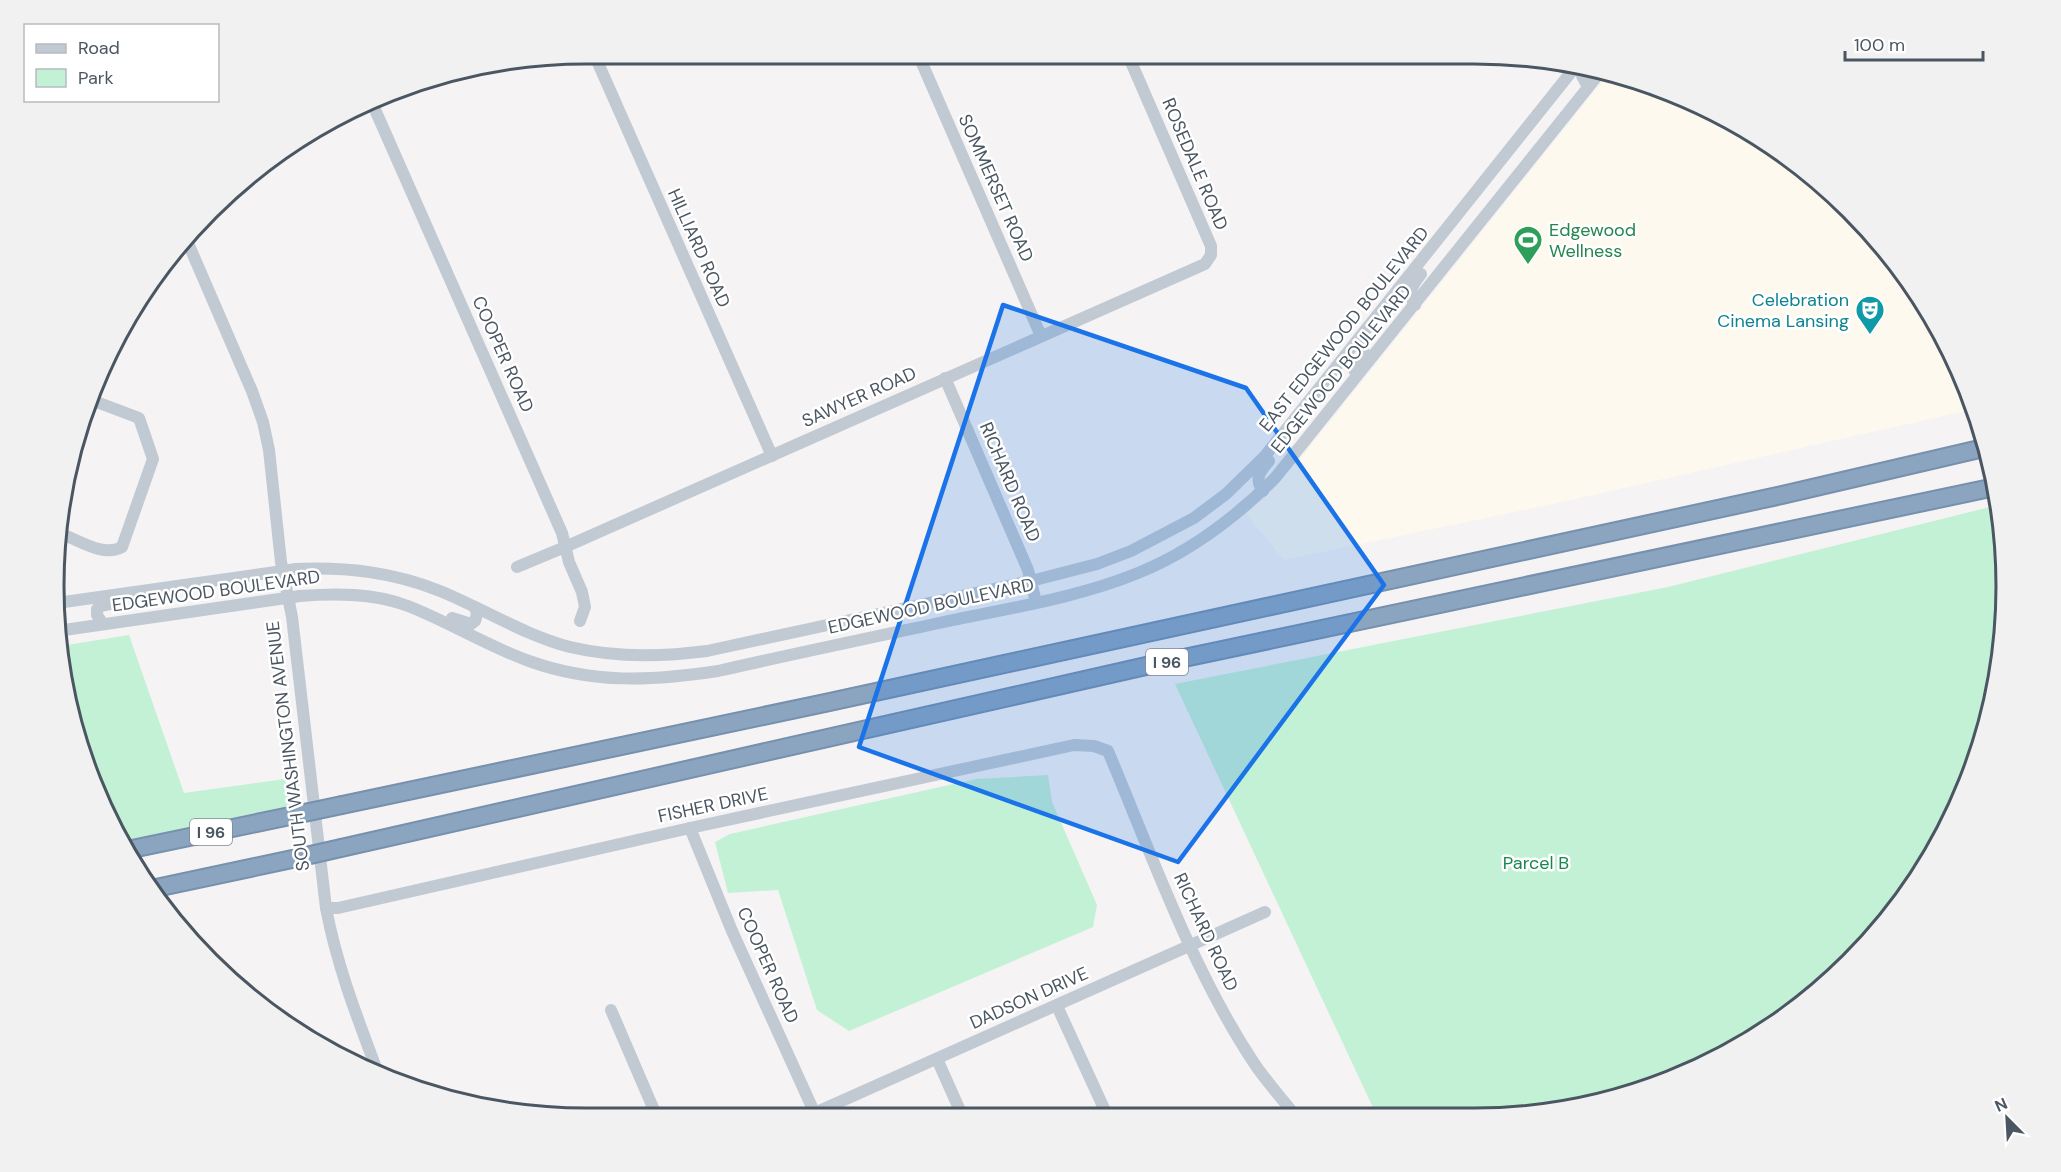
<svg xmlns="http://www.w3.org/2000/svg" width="2061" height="1172" font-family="'DM Sans',sans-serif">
	<rect width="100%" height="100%" fill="#f5f3f3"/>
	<polygon fill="#fdf9ef" points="1610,72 1741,125 1826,186 1897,262 1952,351 1974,409 1562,502 1284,560 1246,514 1273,490 1305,453"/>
	<g fill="#c3f1d5">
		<polygon points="1998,505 2006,552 2002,656 1979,757 1936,852 1851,962 1770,1029 1646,1090 1544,1113 1376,1114 1175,684 1668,587"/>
		<polygon points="129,635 184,793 285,779 293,806 127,841 94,789 61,646"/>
		<polygon points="1048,775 1052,802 1097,905 1093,927 849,1031 817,1010 778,890 728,893 715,842 730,834 976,779"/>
	</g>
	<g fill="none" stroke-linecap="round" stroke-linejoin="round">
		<g stroke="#7690ad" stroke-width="20">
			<g id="highway">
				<polyline points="342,805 825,703 1782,495 1988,447"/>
				<polyline points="341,848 1146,666 1995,487"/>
				<polyline points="132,849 290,816"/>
				<polyline points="156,888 297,858"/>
			</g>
		</g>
		<g stroke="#c1cad2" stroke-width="12">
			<polyline points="594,54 772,456"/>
			<polyline points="918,54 1041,336"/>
			<polyline points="1586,68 1582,76 1588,87"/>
			<polyline points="373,105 562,533 569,562 582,592 585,607 580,621"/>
			<path d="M 188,243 L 252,391 L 263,422 L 269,450 L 281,562 L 292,617 L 326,908 C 337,966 357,1017 378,1073"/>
			<path d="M 1415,305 C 1407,292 1412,286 1421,274"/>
			<polyline points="1354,370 1363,359 1364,352 1356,342"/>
			<polyline points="945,378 1028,570 1036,602"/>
			<path d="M 1263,491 C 1254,479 1260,471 1269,461"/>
			<path d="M 64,535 C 82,542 104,557 122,547 L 153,459 L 139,418 L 94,401"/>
			<polyline points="517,567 565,547 1205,264 1211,255 1211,246 1128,55"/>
			<path d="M 57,603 L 296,569 C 347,567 393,572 440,591 C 484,609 524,635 570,647 C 616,658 661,657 707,651 L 1031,581 L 1097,564 L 1131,551 L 1194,518 L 1226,494 L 1265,456 L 1576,66"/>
			<polyline points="452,618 471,624 475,621 477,614 475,607"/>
			<polyline points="103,624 97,615 97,609 100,606 115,603"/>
			<path d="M 57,631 L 300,596 C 336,593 374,593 408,606 C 449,622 487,646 529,661 C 593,684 652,681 718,671 C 793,654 869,638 944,622 C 1009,608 1077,598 1138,573 C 1190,552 1236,517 1275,478 L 1602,70"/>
			<polyline points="690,828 732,931 816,1116"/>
			<path d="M 326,908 L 338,908 L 690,828 L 1074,745 L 1094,746 L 1108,751 C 1151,853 1191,967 1252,1060 C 1264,1079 1280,1096 1294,1114"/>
			<polyline points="1057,1006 1107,1115"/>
			<polyline points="611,1010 657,1117"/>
			<polyline points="937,1059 962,1115"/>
			<polyline points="808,1116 1265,912"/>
		</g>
		<use href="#highway" stroke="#8ba5c1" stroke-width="16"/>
		<g stroke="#7690ad" stroke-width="20" stroke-linecap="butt">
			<g id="highway-bridge">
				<polyline points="290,816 342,805"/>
				<polyline points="297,858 341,848"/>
			</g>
		</g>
		<use href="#highway-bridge" stroke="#8ba5c1" stroke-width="16"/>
	</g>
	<path fill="#1a73e8" fill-opacity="0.2" stroke="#1a73e8" stroke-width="4.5" stroke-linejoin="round" d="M 1003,305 L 1246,388 L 1384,585 L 1178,862 L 859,747 Z"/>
	<defs>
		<g id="stadium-pin" transform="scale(1.5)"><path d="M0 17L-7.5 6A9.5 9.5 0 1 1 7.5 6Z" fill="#2e9e5b" stroke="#fff"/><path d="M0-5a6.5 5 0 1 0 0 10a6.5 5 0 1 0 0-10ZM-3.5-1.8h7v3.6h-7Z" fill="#fff"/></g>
		<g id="theatre-pin" transform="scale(1.5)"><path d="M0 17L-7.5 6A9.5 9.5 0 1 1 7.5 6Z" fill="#0f9aa8" stroke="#fff"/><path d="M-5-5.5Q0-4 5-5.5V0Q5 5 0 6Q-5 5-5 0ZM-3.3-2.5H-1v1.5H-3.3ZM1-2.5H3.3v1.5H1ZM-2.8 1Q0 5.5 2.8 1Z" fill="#fff"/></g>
	</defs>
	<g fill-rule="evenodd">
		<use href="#stadium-pin" x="1528" y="240"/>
		<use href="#theatre-pin" x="1870" y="310"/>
	</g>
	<g text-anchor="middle" stroke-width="5" stroke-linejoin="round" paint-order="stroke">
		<g fill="#fff" stroke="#808990" stroke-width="1.5">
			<rect x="1146" y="649" width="42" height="26" rx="4.5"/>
			<rect x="190" y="819" width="42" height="26" rx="4.5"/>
		</g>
		<g font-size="16" font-weight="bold" fill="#4a5661">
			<text x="1167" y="668">I 96</text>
			<text x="211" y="838">I 96</text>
		</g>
		<g font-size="18" fill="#4a5661" stroke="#fff">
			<text transform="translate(1195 164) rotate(67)" y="6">ROSEDALE ROAD</text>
			<text transform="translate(996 188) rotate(66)" y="6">SOMMERSET ROAD</text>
			<text transform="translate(699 248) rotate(66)" y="6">HILLIARD ROAD</text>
			<text transform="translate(1344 329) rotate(-51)" y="6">EAST EDGEWOOD BOULEVARD</text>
			<text transform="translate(503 354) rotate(66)" y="6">COOPER ROAD</text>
			<text transform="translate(1341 369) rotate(-51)" y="6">EDGEWOOD BOULEVARD</text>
			<text transform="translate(859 397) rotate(-24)" y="6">SAWYER ROAD</text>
			<text transform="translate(1010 482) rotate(67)" y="6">RICHARD ROAD</text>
			<text transform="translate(216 591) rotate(-8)" y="6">EDGEWOOD BOULEVARD</text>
			<text transform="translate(931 606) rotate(-12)" y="6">EDGEWOOD BOULEVARD</text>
			<text transform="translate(288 746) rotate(-97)" y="6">SOUTH WASHINGTON AVENUE</text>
			<text transform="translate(713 805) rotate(-12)" y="6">FISHER DRIVE</text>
			<text transform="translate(1206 932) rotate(65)" y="6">RICHARD ROAD</text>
			<text transform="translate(768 965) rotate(66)" y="6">COOPER ROAD</text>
			<text transform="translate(1029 998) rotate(-24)" y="6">DADSON DRIVE</text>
		</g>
		<g font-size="18" fill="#27864d" stroke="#fff" text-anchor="start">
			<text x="1549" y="236">Edgewood<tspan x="1549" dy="21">Wellness</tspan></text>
		</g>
		<g font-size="18" fill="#0d838f" stroke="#fff" text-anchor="end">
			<text x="1849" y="306">Celebration<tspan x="1849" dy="21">Cinema Lansing</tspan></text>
		</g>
		<g font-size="18" fill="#17864f" stroke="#fff">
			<text x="1536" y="869">Parcel B</text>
		</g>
	</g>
	<path d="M0 0H2061V1172H0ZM586 64H1474A522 522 0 0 1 1996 586V586A522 522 0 0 1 1474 1108H586A522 522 0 0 1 64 586V586A522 522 0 0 1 586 64Z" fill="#f1f1f2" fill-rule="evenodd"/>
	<path fill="none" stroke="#4a5661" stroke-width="3" d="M586 64H1474A522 522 0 0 1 1996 586V586A522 522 0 0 1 1474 1108H586A522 522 0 0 1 64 586V586A522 522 0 0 1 586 64Z"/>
	<rect x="24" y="24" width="195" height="78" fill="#ffffff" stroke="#b7bbc0" stroke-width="1.5"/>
	<rect x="36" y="44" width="30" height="9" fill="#c1cad2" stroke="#b7bbc0" stroke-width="1.5"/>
	<text x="78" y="54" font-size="18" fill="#4a5661">Road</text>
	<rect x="36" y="69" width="30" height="18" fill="#c3f1d5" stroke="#b7bbc0" stroke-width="1.5"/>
	<text x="78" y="84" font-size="18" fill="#4a5661">Park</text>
	<g transform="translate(2007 1118) rotate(336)" stroke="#ffffff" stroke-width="4.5" paint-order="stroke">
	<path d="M0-4.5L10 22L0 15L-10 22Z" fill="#4a5661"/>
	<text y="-9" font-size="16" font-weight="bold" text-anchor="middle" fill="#4a5661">N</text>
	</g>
	<path d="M1845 51v9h138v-9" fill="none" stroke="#4a5661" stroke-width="3"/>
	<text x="1854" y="51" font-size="18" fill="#4a5661" stroke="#ffffff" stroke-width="4.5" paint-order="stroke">100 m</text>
</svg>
